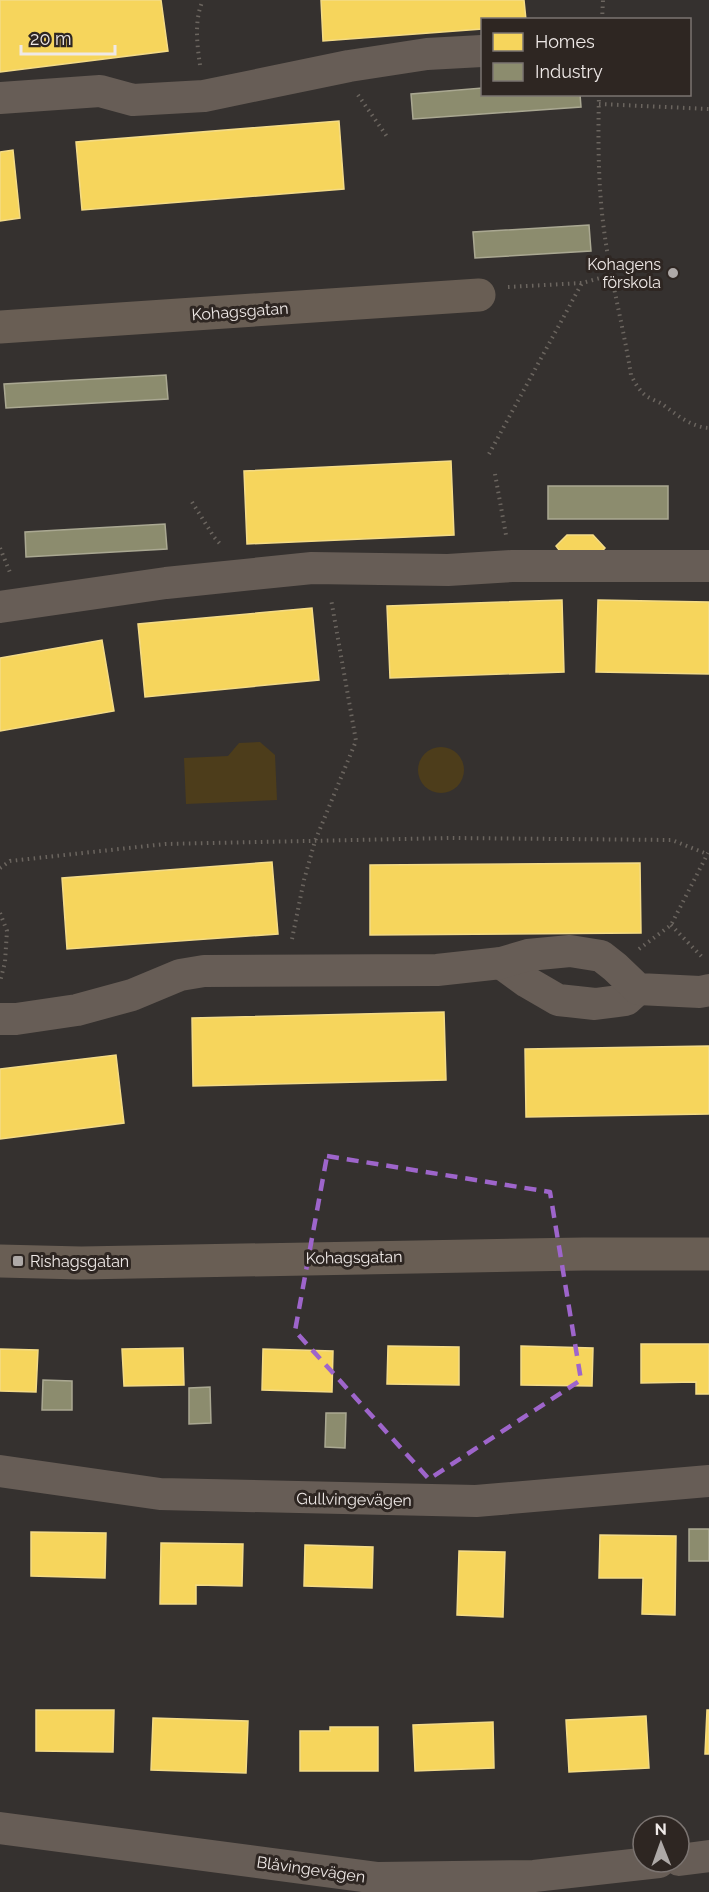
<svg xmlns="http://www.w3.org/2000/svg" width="709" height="1892" font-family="Raleway,sans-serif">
	<rect width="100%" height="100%" fill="#35312f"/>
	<g fill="#4d3d1b">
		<polygon points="260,742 275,755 277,800 186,804 184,758 228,756 239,743"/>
		<circle cx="441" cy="770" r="23"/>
	</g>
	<g fill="#f6d55c" stroke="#f4db86" stroke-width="1.5">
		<polygon points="0,0 161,0 168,51 0,72"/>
		<polygon points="321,0 524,0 526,20 482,20 482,29 323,41"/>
		<polygon points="339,121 344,189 82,210 76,142"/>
		<polygon points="13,150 20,218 0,221 0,152"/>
		<polygon points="451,461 454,535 247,544 244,471"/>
		<polygon points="567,535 593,535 605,548 595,559 566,559 556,546"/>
		<polygon points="562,600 564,672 390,678 387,606"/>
		<polygon points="598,600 709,602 709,674 596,672"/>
		<polygon points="312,608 319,680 145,697 138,624"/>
		<polygon points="102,640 114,711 0,731 0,658"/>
		<polygon points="272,862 278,934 67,949 62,878"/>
		<polygon points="640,863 641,933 370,935 370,865"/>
		<polygon points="444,1012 446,1080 193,1086 192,1018"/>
		<polygon points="709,1046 709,1114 526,1117 525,1049"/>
		<polygon points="116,1055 124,1123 0,1139 0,1069"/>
		<polygon points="641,1344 709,1344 709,1394 696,1394 696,1382 641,1383"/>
		<polygon points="388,1346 459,1347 459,1385 387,1384"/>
		<polygon points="521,1346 593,1348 592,1386 521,1385"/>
		<polygon points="183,1348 184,1385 124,1386 122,1349"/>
		<polygon points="0,1349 38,1350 36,1392 0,1391"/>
		<polygon points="263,1349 333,1351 332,1392 262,1390"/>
		<polygon points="31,1532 106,1533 105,1578 31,1576"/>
		<polygon points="600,1535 676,1536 675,1615 642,1614 643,1578 599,1578"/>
		<polygon points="161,1543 243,1544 242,1586 196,1585 196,1604 160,1604"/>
		<polygon points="305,1545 373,1547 372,1588 304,1586"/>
		<polygon points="459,1551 505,1552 503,1617 457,1615"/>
		<polygon points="36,1710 114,1710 113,1752 36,1751"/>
		<polygon points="707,1710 709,1710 709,1754 705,1754"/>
		<polygon points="646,1716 649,1768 569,1772 566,1720"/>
		<polygon points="153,1718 248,1721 246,1773 151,1770"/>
		<polygon points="493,1722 494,1768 415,1771 413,1725"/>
		<polygon points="330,1727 378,1727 378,1771 300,1771 300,1731 330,1731"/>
	</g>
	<g fill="#8c8c6e" stroke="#aaa892" stroke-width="1.5">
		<polygon points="482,88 482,94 580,94 581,107 413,119 411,94"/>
		<polygon points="589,225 591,251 475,258 473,232"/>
		<polygon points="166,375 168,399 6,408 4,384"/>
		<rect x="548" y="486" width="120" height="33"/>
		<polygon points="165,524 167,549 26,557 25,532"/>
		<polygon points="43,1380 72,1381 72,1410 42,1410"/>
		<polygon points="210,1387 211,1423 189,1424 189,1388"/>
		<polygon points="326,1413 346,1413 345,1448 325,1447"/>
		<rect x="689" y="1529" width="20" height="32"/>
	</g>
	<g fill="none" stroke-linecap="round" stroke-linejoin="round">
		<g stroke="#6b655f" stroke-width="4" stroke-dasharray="1.5 4.5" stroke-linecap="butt">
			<polyline points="602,20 603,0"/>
			<path d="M 200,65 C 197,44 194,20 203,0"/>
			<path d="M 599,94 C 598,137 598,180 603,222 C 609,274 623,324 631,375 C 635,383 639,390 645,395 C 650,399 657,401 662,404 C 677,415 691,427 709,428"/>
			<polyline points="358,95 388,138"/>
			<polyline points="599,104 709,109"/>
			<polyline points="508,287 582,283 611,275"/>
			<polyline points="489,454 582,283"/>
			<polyline points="495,474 506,535"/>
			<polyline points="192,502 214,537 222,546"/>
			<polyline points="0,548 11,575"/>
			<polyline points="0,868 10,861 165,844 451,838 672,840 707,854"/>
			<polyline points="0,913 7,931 5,962 0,982"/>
			<polyline points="671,925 704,959"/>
			<polyline points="292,939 304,880 315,841 356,741 331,599"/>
			<polyline points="639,949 671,925 708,853"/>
		</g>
		<g stroke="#675d56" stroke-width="32">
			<polyline points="0,98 100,91 133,100 204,96 349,66 427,54 482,51"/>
			<polyline points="0,607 166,583 312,568 448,570 512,566 709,566"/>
			<polyline points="501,963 527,982 558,1000 595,1004 626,1000 638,989"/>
			<polyline points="0,1019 16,1019 77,1010 132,995 180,975 204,971 437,970 501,963 528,955 570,951 601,956 615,967 638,989 700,992 709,990"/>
			<polyline points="0,1471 160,1494 476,1501 709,1481"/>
			<polyline points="0,1828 378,1878 534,1876 659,1862"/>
			<polyline points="679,1860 709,1856"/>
		</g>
		<g stroke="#695e54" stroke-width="33">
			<polyline points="0,327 479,295"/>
			<polyline points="0,1261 81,1263 584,1254 709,1254"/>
		</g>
	</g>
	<path fill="none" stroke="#9e65cb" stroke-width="4.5" stroke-dasharray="12 8" stroke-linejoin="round" d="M 327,1156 L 550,1192 L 581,1380 L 429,1479 L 295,1331 Z"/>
	<g fill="#aea9a7" stroke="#2e2622" stroke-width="2">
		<circle cx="673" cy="273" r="6"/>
		<rect x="12" y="1255" width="12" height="12" rx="3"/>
	</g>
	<g text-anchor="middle" stroke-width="6" stroke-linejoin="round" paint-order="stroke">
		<g font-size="16" fill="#efe9e7" stroke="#2e2622" text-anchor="end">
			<text x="661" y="270">Kohagens<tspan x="661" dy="18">förskola</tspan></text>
			<text x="30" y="1267" text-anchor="start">Rishagsgatan</text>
		</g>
		<g font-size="16" fill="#efe9e7" stroke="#2e2622">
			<text transform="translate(240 311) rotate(-4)" y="6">Kohagsgatan</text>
			<text transform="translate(354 1257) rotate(-1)" y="6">Kohagsgatan</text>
			<text transform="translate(354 1499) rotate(1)" y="6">Gullvingevägen</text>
			<text transform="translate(311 1869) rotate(8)" y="6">Blåvingevägen</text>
		</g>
	</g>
	<rect x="481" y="18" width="210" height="78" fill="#2e2622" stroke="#7b7471" stroke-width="1.5"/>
	<rect x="493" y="33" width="30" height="18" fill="#f6d55c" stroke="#7b7471" stroke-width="1.5"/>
	<text x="535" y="48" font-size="18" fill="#efe9e7">Homes</text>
	<rect x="493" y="63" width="30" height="18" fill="#8c8c6e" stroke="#7b7471" stroke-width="1.5"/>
	<text x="535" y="78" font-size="18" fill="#efe9e7">Industry</text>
	<g transform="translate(661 1844) rotate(359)"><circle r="28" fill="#2e2622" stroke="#7b7471" stroke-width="1.5"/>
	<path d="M0-4.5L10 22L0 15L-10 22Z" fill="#aea9a7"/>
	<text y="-9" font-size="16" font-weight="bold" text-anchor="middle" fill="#efe9e7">N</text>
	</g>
	<path d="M21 45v9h94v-9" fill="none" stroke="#efe9e7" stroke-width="3"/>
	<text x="30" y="45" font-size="18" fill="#efe9e7" stroke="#2e2622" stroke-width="4.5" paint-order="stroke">20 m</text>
</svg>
